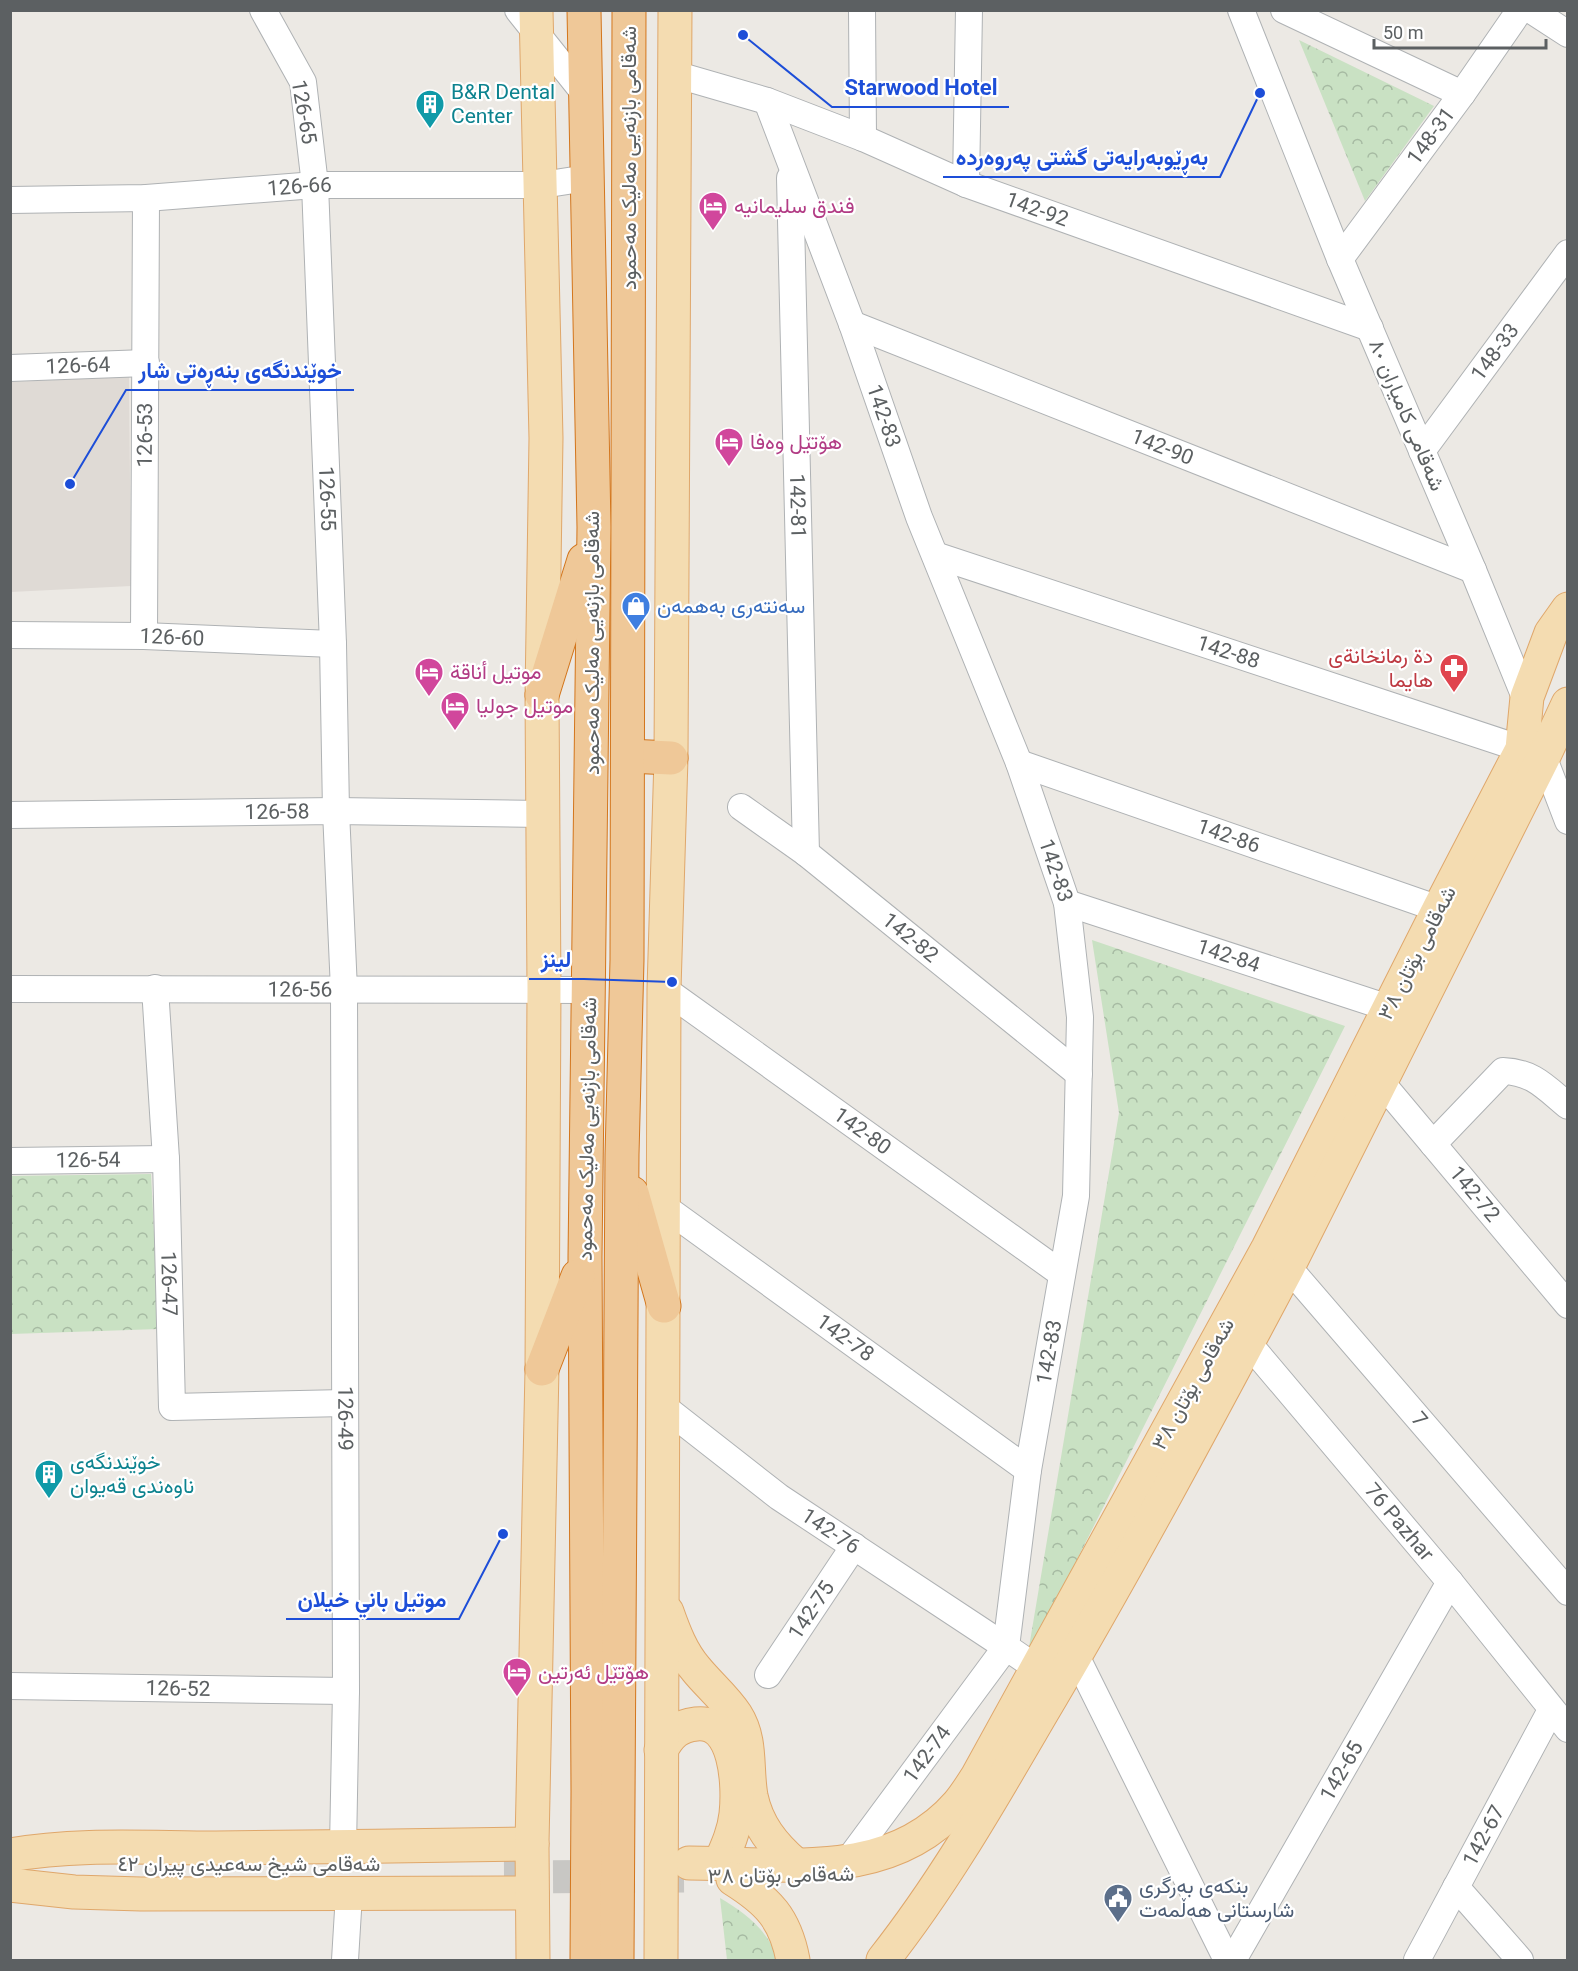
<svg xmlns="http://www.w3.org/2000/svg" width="1578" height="1971" font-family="Roboto,Vazirmatn,sans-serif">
	<defs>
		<pattern id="park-crowns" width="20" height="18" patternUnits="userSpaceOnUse" patternTransform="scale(1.5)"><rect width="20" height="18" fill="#c9e1c3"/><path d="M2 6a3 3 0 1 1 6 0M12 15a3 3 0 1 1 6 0" fill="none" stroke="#a6baa2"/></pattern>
	</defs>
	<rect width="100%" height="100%" fill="#ece9e4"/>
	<polygon fill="#dfdad5" points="129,377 131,586 11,592 11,382"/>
	<g fill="url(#park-crowns)">
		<polygon points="1299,40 1434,106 1365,201"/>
		<polygon points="1092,940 1345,1026 1027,1659 1119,1113"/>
		<polygon points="151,1174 159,1329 11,1334 10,1176"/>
		<path d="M 720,1898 C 746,1913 768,1931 779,1960 L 727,1960 Z"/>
	</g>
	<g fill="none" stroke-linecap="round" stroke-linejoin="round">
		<polyline stroke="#c8c7c4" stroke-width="33" stroke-dasharray="33 16" stroke-linecap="butt" points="504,1877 690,1876"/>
		<g stroke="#afb2b4" stroke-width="28">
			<g id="minor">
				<path id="s1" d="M 263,10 L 303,82 L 315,185 L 333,644 L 336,811 L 344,990 L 346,1691 L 343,1847"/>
				<polyline points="518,10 585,94"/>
				<polyline points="862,10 863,138"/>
				<polyline points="1241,10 1340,259 1473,570 1529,707"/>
				<polyline points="1284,10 1462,94"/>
				<polyline points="1531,10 1568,34"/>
				<path id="s2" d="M 674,74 L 767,101 L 863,138 L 966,184 L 1370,328"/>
				<path id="s3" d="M 767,101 L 852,324 L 919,517 L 1019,763 L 1067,903 L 1080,1017 L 1076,1196 L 1028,1470 L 1006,1647 L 1038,1669"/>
				<path id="s4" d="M 790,178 L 806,853"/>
				<polyline points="966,184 969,10"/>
				<path id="s5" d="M 10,200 L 146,198 L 315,185 L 542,185 L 587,178"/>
				<path id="s6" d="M 1340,259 L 1462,94 L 1520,10"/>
				<path id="s7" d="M 852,324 L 1473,570"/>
				<path id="s8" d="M 10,368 L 146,363"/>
				<path id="s9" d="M 1422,451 L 1568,253"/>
				<path id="s10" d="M 935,555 L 1522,749"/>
				<path id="s11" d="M 10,635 L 144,636 L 333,644"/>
				<path id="s12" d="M 144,636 L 146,198"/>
				<polyline points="1540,748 1568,821"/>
				<path id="s13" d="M 1019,763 L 1439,909"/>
				<path id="s14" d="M 741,807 L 806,853 L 1079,1074"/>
				<path id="s15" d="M 10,815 L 336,811 L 542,814"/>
				<path id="s16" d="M 1067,903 L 1389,1008"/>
				<path id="s17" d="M 155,988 L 166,1159 L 172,1407 L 345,1403"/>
				<path id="s18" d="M 10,989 L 589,990"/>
				<path id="s19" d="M 664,989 L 1062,1274"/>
				<path id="s20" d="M 1381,1082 L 1568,1305"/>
				<path d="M 1433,1144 L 1503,1071 C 1533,1072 1545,1087 1568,1106"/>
				<path id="s21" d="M 10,1161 L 166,1159"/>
				<path id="s22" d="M 663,1206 L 1028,1470"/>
				<path id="s23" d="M 1275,1255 L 1288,1267 L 1568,1592"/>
				<path id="s24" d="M 1238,1331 L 1450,1582 L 1568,1729"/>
				<path id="s25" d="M 664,1407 L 779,1497 L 1006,1647 L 847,1862"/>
				<polyline points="1076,1656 1227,1960"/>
				<path id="s26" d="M 768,1675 L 854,1546"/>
				<path id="s27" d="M 10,1686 L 346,1691"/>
				<polyline points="1456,1887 1520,1960"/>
				<polyline points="345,1960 349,1894"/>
				<path id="s28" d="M 1233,1960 L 1450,1582"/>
				<path id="s29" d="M 1417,1960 L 1551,1710"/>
			</g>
		</g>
		<g stroke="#dfa76b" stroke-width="35">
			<g id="major">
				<path d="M 667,1612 C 674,1632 682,1653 696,1669 C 708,1684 725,1698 736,1715 C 752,1740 746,1768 751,1796 C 757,1825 773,1845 795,1864"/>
				<path d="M 661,1750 C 670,1734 678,1726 696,1724 C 737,1719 739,1787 736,1814 C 734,1832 727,1847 720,1863"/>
				<path d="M 10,1855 C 78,1843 148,1848 216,1848 C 321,1847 427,1846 532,1844"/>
				<path d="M 689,1863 C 783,1863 889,1883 958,1804 C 965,1796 971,1786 977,1777 L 1268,1248 L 1439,909 L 1522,749 L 1527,697 L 1551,633 L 1568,609"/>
				<path d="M 733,1879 C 768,1901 785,1918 793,1960"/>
				<polyline points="10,1885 74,1892 141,1894 532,1893"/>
				<polyline points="533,1960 532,1844 542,1369 544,990 542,695 546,438 536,10"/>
				<polyline points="661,1960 664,989 671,758 675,10"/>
				<path d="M 883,1960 C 943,1884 991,1800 1040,1716 C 1127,1569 1208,1418 1288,1267 L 1543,758 L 1568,704"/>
			</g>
		</g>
		<g stroke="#d3761d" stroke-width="35">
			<g id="highway">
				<polyline points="584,10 594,527 585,1257 588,1791 587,1960"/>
				<polyline points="542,695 584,560"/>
				<polyline points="628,756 671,758"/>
				<polyline points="632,1193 664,1306"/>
				<polyline points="542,1369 578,1276"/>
				<polyline points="617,1960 622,1155 627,960 629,10"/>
			</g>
		</g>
		<use href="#minor" stroke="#fff" stroke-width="26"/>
		<use href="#major" stroke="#f4dcb1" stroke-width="33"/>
		<use href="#highway" stroke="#efc898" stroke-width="33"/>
	</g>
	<defs>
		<g id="building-pin" transform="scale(1.5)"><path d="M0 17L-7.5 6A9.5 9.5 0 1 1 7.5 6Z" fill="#0f9aa8" stroke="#fff"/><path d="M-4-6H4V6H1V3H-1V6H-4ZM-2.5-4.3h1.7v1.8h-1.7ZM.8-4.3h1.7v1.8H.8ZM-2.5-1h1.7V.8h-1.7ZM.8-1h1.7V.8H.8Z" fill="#fff"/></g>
		<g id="hotel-pin" transform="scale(1.5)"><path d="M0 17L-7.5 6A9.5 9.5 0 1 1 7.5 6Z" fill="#d1479c" stroke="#fff"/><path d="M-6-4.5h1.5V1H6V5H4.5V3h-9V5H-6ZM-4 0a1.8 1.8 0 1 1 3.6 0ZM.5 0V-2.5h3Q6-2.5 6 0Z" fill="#fff"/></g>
		<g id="shop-pin" transform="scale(1.5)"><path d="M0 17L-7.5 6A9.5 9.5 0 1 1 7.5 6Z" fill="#3f7fe0" stroke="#fff"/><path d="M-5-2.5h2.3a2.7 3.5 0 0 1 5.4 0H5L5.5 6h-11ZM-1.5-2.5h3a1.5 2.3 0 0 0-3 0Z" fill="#fff"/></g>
		<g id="pharmacy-pin" transform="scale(1.5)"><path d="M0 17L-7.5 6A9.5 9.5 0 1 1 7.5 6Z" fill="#e0444e" stroke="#fff"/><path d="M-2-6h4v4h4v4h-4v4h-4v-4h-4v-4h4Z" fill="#fff"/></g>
		<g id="civic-pin" transform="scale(1.5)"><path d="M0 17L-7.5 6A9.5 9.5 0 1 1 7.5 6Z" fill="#5c6f8a" stroke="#fff"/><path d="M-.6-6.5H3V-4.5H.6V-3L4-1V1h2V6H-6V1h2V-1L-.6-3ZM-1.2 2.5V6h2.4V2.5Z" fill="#fff"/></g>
	</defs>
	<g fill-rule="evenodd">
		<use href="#building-pin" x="430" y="104"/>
		<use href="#hotel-pin" x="713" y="206"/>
		<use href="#hotel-pin" x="729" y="442"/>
		<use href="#shop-pin" x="636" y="606"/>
		<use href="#pharmacy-pin" x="1454" y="668"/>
		<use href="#hotel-pin" x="429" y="672"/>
		<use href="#hotel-pin" x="455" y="706"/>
		<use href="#building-pin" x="49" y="1474"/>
		<use href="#hotel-pin" x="517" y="1672"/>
		<use href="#civic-pin" x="1118" y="1898"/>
	</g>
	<g text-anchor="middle" stroke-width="4.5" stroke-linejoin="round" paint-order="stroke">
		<g font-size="21" fill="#0d838f" stroke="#fff" text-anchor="start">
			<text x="451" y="99">B&amp;R Dental<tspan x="451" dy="24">Center</tspan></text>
			<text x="70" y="1469">خوێندنگەی<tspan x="70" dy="24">ناوەندی قەیوان</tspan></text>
		</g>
		<g font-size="21" fill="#5c6062" stroke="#fff">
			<text transform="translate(304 112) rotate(80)" y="7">126-65</text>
			<text dy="7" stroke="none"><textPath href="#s6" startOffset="153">148-31</textPath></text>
			<text transform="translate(629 158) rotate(-90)" y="7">شەقامی بازنەیی مەلیک مەحمود</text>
			<text dy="7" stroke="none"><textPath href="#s5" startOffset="290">126-66</textPath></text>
			<text dy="7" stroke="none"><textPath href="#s2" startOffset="388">142-92</textPath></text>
			<text dy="7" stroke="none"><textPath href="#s9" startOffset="123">148-33</textPath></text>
			<text dy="7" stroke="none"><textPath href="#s8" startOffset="68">126-64</textPath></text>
			<text transform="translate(1407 415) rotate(67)" y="7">شەقامی کامیاران ٨٠</text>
			<text dy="7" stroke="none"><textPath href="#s3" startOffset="336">142-83</textPath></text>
			<text dy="7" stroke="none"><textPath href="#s12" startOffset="201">126-53</textPath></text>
			<text dy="7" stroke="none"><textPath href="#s7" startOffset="334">142-90</textPath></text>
			<text dy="7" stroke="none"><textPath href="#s1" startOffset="500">126-55</textPath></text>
			<text dy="7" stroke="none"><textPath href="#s4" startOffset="328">142-81</textPath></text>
			<text dy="7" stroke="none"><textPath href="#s11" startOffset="162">126-60</textPath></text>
			<text transform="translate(592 643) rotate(-90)" y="7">شەقامی بازنەیی مەلیک مەحمود</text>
			<text dy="7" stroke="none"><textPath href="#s10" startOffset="309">142-88</textPath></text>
			<text dy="7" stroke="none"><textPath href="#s15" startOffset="267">126-58</textPath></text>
			<text dy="7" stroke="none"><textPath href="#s13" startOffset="222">142-86</textPath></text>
			<text dy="7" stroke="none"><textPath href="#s3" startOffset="822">142-83</textPath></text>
			<text dy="7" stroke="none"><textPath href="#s14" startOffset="214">142-82</textPath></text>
			<text transform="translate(1417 953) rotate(-63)" y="7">شەقامی بۆتان ٣٨</text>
			<text dy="7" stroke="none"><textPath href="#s16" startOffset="170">142-84</textPath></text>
			<text dy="7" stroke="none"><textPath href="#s18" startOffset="290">126-56</textPath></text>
			<text transform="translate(587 1129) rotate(-89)" y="7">شەقامی بازنەیی مەلیک مەحمود</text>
			<text dy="7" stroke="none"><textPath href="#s19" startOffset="244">142-80</textPath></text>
			<text dy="7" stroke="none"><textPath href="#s21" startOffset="78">126-54</textPath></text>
			<text dy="7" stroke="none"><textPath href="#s20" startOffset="146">142-72</textPath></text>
			<text dy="7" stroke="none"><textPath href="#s17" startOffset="296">126-47</textPath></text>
			<text dy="7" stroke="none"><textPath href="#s22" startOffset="225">142-78</textPath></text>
			<text transform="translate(1049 1352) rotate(-80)" y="7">142-83</text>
			<text transform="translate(1193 1384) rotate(-61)" y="7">شەقامی بۆتان ٣٨</text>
			<text dy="7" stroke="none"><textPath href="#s1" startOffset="1420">126-49</textPath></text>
			<text dy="7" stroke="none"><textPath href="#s23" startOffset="219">7</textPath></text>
			<text dy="7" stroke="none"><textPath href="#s24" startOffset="250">76 Pazhar</textPath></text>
			<text dy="7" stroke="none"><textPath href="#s25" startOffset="208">142-76</textPath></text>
			<text dy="7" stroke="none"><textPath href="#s26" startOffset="78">142-75</textPath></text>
			<text dy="7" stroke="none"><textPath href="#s27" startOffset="168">126-52</textPath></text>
			<text transform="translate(927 1754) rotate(-54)" y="7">142-74</text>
			<text dy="7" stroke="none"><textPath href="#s28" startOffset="218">142-65</textPath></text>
			<text dy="7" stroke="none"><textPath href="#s29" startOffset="141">142-67</textPath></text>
			<text x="249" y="1871">شەقامی شیخ سەعیدی پیران ٤٢</text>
			<text transform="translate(781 1875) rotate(-1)" y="7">شەقامی بۆتان ٣٨</text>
		</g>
		<g font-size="21" fill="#b23c85" stroke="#fff" text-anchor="start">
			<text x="734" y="213">فندق سليمانيه</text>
			<text x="750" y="449">هۆتێل وەفا</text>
			<text x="450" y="679">موتيل أناقة</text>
			<text x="476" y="713">موتيل جوليا</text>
			<text x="538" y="1679">هۆتێل ئەرتین</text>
		</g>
		<g font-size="21" fill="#366cbe" stroke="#fff" text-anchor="start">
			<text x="657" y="613">سەنتەری بەهمەن</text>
		</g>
		<g font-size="21" fill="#be3a42" stroke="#fff" text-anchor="end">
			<text x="1433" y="663">دة رمانخانةى<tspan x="1433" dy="24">هايما</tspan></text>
		</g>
		<g font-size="21" fill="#4e5e75" stroke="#fff" text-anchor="start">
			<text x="1139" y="1893">بنکەی بەرگری<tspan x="1139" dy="24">شارستانی هەڵمەت</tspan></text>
		</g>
	</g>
	<path fill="none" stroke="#1d4ed8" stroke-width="2" d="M743 35L832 107H1009M1260 93L1220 177H943M70 484L126 390H354M672 982L584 979H529M503 1534L459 1619H286"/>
	<g fill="#1d4ed8" stroke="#fff" stroke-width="2">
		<circle cx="743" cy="35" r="6"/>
		<circle cx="1260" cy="93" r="6"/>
		<circle cx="70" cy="484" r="6"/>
		<circle cx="672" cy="982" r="6"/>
		<circle cx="503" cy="1534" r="6"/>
	</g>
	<g font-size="22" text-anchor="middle" font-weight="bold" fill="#1d4ed8" stroke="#fff" stroke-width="4.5" stroke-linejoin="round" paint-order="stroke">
		<text x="921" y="95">Starwood Hotel</text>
		<text x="1082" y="165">بەڕێوبەرایەتی گشتی پەروەردە</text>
		<text x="240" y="378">خوێندنگەی بنەڕەتی شار</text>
		<text x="556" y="967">لينز</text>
		<text x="372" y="1607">موتيل باني خيلان</text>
	</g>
	<rect width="1578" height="1971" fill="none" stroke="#5c6062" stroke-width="24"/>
	<path d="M1374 39v9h172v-9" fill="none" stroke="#5c6062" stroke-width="3"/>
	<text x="1383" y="39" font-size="18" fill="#5c6062" stroke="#ffffff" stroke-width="4.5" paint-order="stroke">50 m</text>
</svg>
